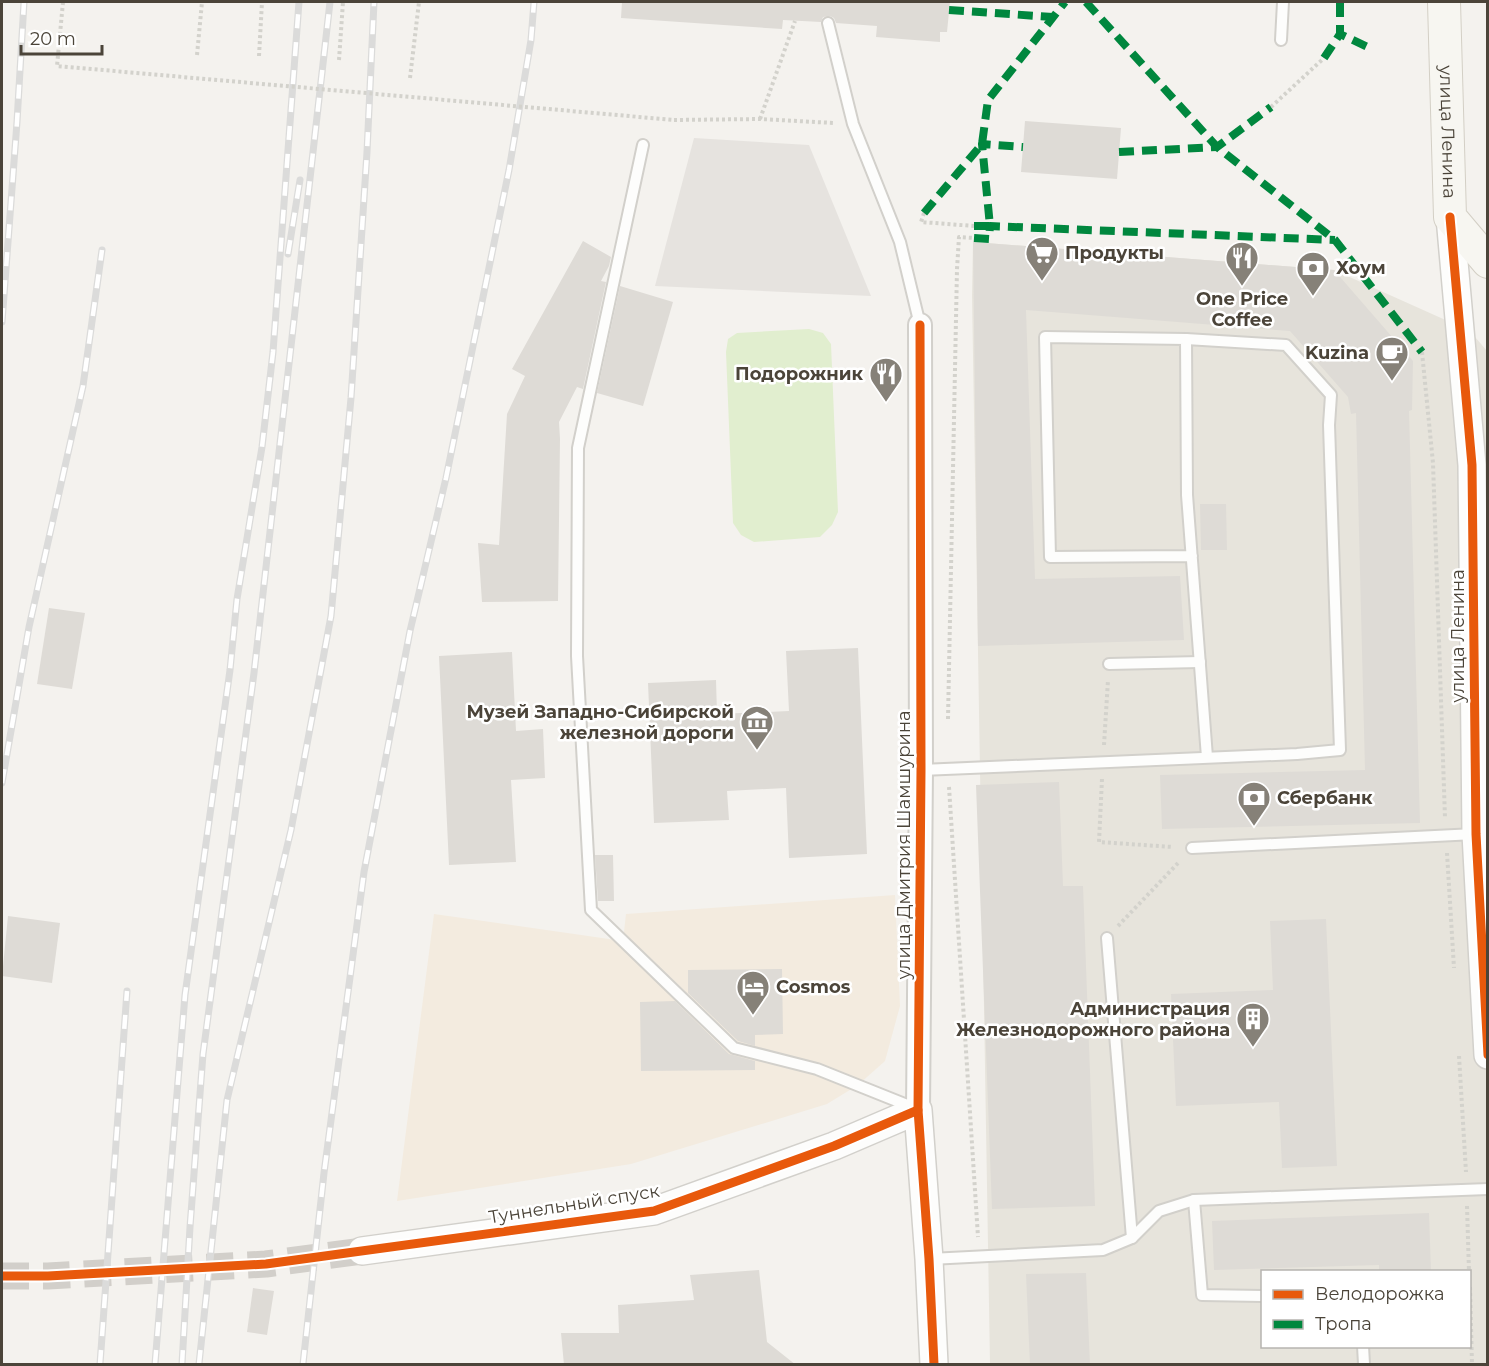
<svg xmlns="http://www.w3.org/2000/svg" width="1489" height="1366" font-family="Montserrat,sans-serif">
	<rect width="100%" height="100%" fill="#f4f2ee"/>
	<path fill="#e7e4dc" fill-rule="evenodd" d="M 973,242 L 1334,270 L 1470,331 L 1487,351 L 1487,1364 L 990,1364 L 972,296 ZM 1262,1272 L 1470,1272 L 1470,1346 L 1262,1346 Z"/>
	<polygon fill="#f3ebdf" points="895,895 900,1006 885,1061 858,1085 827,1104 631,1164 397,1201 434,914 623,941 626,914"/>
	<polygon fill="#e1eecf" points="809,329 823,333 831,344 838,512 832,525 820,537 754,542 741,535 733,523 726,352 728,339 737,333"/>
	<polygon fill="#e6e3df" points="694,138 809,145 871,296 655,286"/>
	<g fill="#dedbd6">
		<polygon points="622,2 950,2 947,32 940,32 940,42 876,37 877,26 836,23 834,18 830,16 823,17 821,22 783,20 782,29 621,18"/>
		<polygon points="1025,121 1121,128 1117,179 1021,172"/>
		<polygon points="583,241 611,257 609,266 601,281 606,282 583,389 577,387 559,422 560,439 558,601 482,602 478,543 499,545 507,414 525,376 512,369"/>
		<polygon points="973,242 1334,270 1413,361 1412,410 1409,411 1420,823 1162,829 1160,775 1365,770 1356,413 1351,414 1348,397 1290,331 1026,310 1035,579 1180,576 1184,640 978,646"/>
		<polygon points="620,286 673,302 643,406 597,393"/>
		<polygon points="1200,504 1226,504 1227,550 1201,550"/>
		<polygon points="49,608 85,613 72,689 37,684"/>
		<polygon points="858,648 867,854 789,858 786,788 727,791 729,820 654,823 648,683 716,680 717,714 789,711 786,651"/>
		<polygon points="512,652 516,731 543,729 545,778 511,780 516,862 449,865 439,656"/>
		<polygon points="1059,782 1063,886 1083,886 1095,1206 992,1209 976,785"/>
		<polygon points="595,855 613,855 614,901 598,901"/>
		<polygon points="8,916 60,923 52,983 2,976"/>
		<polygon points="1326,919 1337,1166 1282,1168 1279,1102 1176,1106 1171,994 1273,990 1270,921"/>
		<polygon points="782,969 783,1034 755,1035 755,1046 738,1041 688,993 688,970"/>
		<polygon points="675,1001 729,1054 755,1061 755,1070 641,1071 640,1002"/>
		<polygon points="1429,1213 1431,1272 1379,1272 1379,1265 1214,1270 1212,1221"/>
		<polygon points="759,1270 767,1342 796,1365 564,1365 561,1333 619,1333 618,1305 694,1300 690,1275"/>
		<polygon points="1086,1273 1090,1365 1030,1365 1026,1274"/>
		<polygon points="253,1288 274,1291 267,1335 247,1332"/>
	</g>
	<g fill="none" stroke-linecap="round" stroke-linejoin="round">
		<polyline stroke="#d2cfca" stroke-width="27" stroke-dasharray="27 14" stroke-linecap="butt" points="2,1276 48,1276 266,1264 362,1251"/>
		<g stroke="#d2d0cb" stroke-width="14">
			<g id="service">
				<polyline points="828,23 853,124 900,242 920,325"/>
				<polyline points="1281,40 1283,2"/>
				<polyline points="643,145 578,448 577,656 591,910 734,1048 817,1069 912,1107"/>
				<polyline points="1192,556 1050,557 1045,337 1186,339 1187,495 1207,757"/>
				<polyline points="1109,664 1200,662"/>
				<polyline points="921,770 1297,754 1340,750 1329,425 1331,395 1286,345 1186,339"/>
				<polyline points="1192,848 1475,834"/>
				<polyline points="1107,938 1132,1238"/>
				<polyline points="1194,1200 1202,1295 1262,1296"/>
				<polyline points="930,1259 1103,1250 1132,1238 1159,1211 1194,1200 1488,1189"/>
				<polyline points="1363,1346 1364,1364"/>
			</g>
		</g>
		<g stroke="#d2d0cb" stroke-width="26">
			<polyline id="minor" points="918,1110 921,770 920,325"/>
		</g>
		<g stroke="#d2d0cb" stroke-width="30">
			<g id="tertiary">
				<polyline points="1450,217 1472,465 1476,834 1488,1055"/>
				<polyline points="362,1251 654,1211 834,1146 918,1110 929,1259 934,1364"/>
			</g>
		</g>
		<g stroke="#d3cfc5" stroke-width="34">
			<g id="secondary">
				<path id="s1" d="M 1444,2 L 1450,217 L 1488,262"/>
			</g>
		</g>
		<g stroke="#d3d2cc" stroke-width="4" stroke-dasharray="3 3" stroke-linecap="butt">
			<polyline points="197,55 202,2"/>
			<polyline points="259,56 262,2"/>
			<polyline points="339,60 343,2"/>
			<polyline points="410,78 419,2"/>
			<polyline points="1271,107 1324,58"/>
			<polyline points="760,119 795,21"/>
			<polyline points="674,120 760,119 834,123"/>
			<polyline points="924,213 921,222 974,226"/>
			<polyline points="1422,352 1433,463 1445,818"/>
			<polyline points="948,719 957,269 959,237 974,238"/>
			<polyline points="1104,745 1108,680"/>
			<polyline points="1102,779 1099,842 1173,847"/>
			<polyline points="949,787 978,1237"/>
			<polyline points="1447,853 1454,968"/>
			<polyline points="1118,926 1179,862"/>
			<polyline points="1459,1056 1466,1172"/>
			<polyline points="1467,1206 1469,1272"/>
			<polyline points="1470,1287 1472,1364"/>
		</g>
		<use href="#service" stroke="#fdfdfc" stroke-width="10"/>
		<use href="#minor" stroke="#fdfdfc" stroke-width="22"/>
		<use href="#tertiary" stroke="#fdfdfc" stroke-width="27"/>
		<use href="#secondary" stroke="#f7f6f1" stroke-width="32"/>
		<g stroke="#dbdbda" stroke-width="7">
			<g id="rail">
				<polyline points="288,254 300,180"/>
				<polyline points="2,322 17,122 24,2"/>
				<polyline points="2,783 29,627 83,386 102,250"/>
				<polyline points="100,1364 127,991"/>
				<polyline points="155,1364 185,995 230,670 237,599 262,447 273,352 299,2"/>
				<polyline points="182,1364 190,1227 203,1054 254,673 330,2"/>
				<polyline points="199,1364 227,1100 291,830 331,616 351,398 367,152 374,2"/>
				<polyline points="303,1364 324,1173 364,872 410,631 446,478 509,170 531,40 534,2"/>
			</g>
		</g>
		<use href="#rail" stroke="#fff" stroke-width="4.5" stroke-dasharray="14" stroke-linecap="butt"/>
		<polyline stroke="#d3d2cc" stroke-width="4" stroke-dasharray="3 3" stroke-linecap="butt" points="63,2 57,66 674,120"/>
		<g stroke="#00873e" stroke-width="8" stroke-dasharray="15 8" stroke-linecap="butt">
			<polyline points="1086,2 1217,147 1335,240 1422,352"/>
			<polyline points="1340,2 1340,34 1372,49"/>
			<polyline points="949,10 1053,17"/>
			<polyline points="1324,58 1340,34"/>
			<polyline points="1119,152 1217,147 1271,107"/>
			<polyline points="924,213 982,144 988,100 1065,2"/>
			<polyline points="974,226 990,226 982,144 1023,147"/>
			<polyline points="974,238 989,239 990,226 1335,240"/>
		</g>
		<g stroke="#fff" stroke-width="13">
			<g id="cycleway">
				<polyline points="1450,217 1472,465 1476,834 1488,1055"/>
				<polyline points="920,325 921,770 918,1110 929,1259 934,1364"/>
				<polyline points="2,1276 48,1276 266,1264 654,1211 834,1146 918,1110"/>
			</g>
		</g>
		<use href="#cycleway" stroke="#e8590c" stroke-width="9"/>
	</g>
	<defs>
		<g id="supermarket-pin" transform="scale(1.725)"><path d="M0 17L-7.5 6A9.5 9.5 0 1 1 7.5 6Z" fill="#868178" stroke="#fff"/><path d="M-6-5.5h2.5l.6 2H6L4.5 2H-2.5L-4.4-4H-6ZM-1.5 3.2a1.3 1.3 0 1 0 .1 0ZM3 3.2a1.3 1.3 0 1 0 .1 0Z" fill="#fff"/></g>
		<g id="restaurant-pin" transform="scale(1.725)"><path d="M0 17L-7.5 6A9.5 9.5 0 1 1 7.5 6Z" fill="#868178" stroke="#fff"/><path d="M-5-6h1v4h1v-4h1v4h1v-4h1v5L-1.5 .5V6h-2V.5L-5-1ZM5-6V6H3V1.5H1.5Q1.5-4 5-6Z" fill="#fff"/></g>
		<g id="bank-pin" transform="scale(1.725)"><path d="M0 17L-7.5 6A9.5 9.5 0 1 1 7.5 6Z" fill="#868178" stroke="#fff"/><path d="M-6-4H6V4H-6ZM0-2.3a2.3 2.3 0 1 0 0 4.6a2.3 2.3 0 1 0 0-4.6Z" fill="#fff"/></g>
		<g id="cafe-pin" transform="scale(1.725)"><path d="M0 17L-7.5 6A9.5 9.5 0 1 1 7.5 6Z" fill="#868178" stroke="#fff"/><path d="M-5.5-4.5H6V0H3Q3 3.5 0 3.5H-2.5Q-5.5 3.5-5.5 0ZM3-3.2v2h1.7v-2ZM-6 4.5H4V6H-6Z" fill="#fff"/></g>
		<g id="museum-pin" transform="scale(1.725)"><path d="M0 17L-7.5 6A9.5 9.5 0 1 1 7.5 6Z" fill="#868178" stroke="#fff"/><path d="M0-6L6-3V-2H-6V-3ZM-5-1h2V3h-2ZM-1-1h2V3h-2ZM3-1h2V3H3ZM-6 4H6V6H-6Z" fill="#fff"/></g>
		<g id="hotel-pin" transform="scale(1.725)"><path d="M0 17L-7.5 6A9.5 9.5 0 1 1 7.5 6Z" fill="#868178" stroke="#fff"/><path d="M-6-4.5h1.5V1H6V5H4.5V3h-9V5H-6ZM-4 0a1.8 1.8 0 1 1 3.6 0ZM.5 0V-2.5h3Q6-2.5 6 0Z" fill="#fff"/></g>
		<g id="building-pin" transform="scale(1.725)"><path d="M0 17L-7.5 6A9.5 9.5 0 1 1 7.5 6Z" fill="#868178" stroke="#fff"/><path d="M-4-6H4V6H1V3H-1V6H-4ZM-2.5-4.3h1.7v1.8h-1.7ZM.8-4.3h1.7v1.8H.8ZM-2.5-1h1.7V.8h-1.7ZM.8-1h1.7V.8H.8Z" fill="#fff"/></g>
	</defs>
	<g fill-rule="evenodd">
		<use href="#supermarket-pin" x="1042" y="253"/>
		<use href="#restaurant-pin" x="1242" y="258"/>
		<use href="#bank-pin" x="1313" y="268"/>
		<use href="#cafe-pin" x="1392" y="353"/>
		<use href="#restaurant-pin" x="886" y="374"/>
		<use href="#museum-pin" x="757" y="722"/>
		<use href="#bank-pin" x="1254" y="798"/>
		<use href="#hotel-pin" x="753" y="987"/>
		<use href="#building-pin" x="1253" y="1019"/>
	</g>
	<g text-anchor="middle" stroke-width="5" stroke-linejoin="round" paint-order="stroke">
		<g font-size="18" fill="#4b4439" stroke="#fff">
			<text dy="6" stroke="none"><textPath href="#s1" startOffset="130">улица Ленина</textPath></text>
			<text transform="translate(1458 636) rotate(-90)" y="6">улица Ленина</text>
			<text transform="translate(904 845) rotate(-90)" y="6">улица Дмитрия Шамшурина</text>
			<text transform="translate(574 1204) rotate(-9)" y="6">Туннельный спуск</text>
		</g>
		<g font-size="18" font-weight="bold" fill="#4b4439" stroke="#fff" text-anchor="start">
			<text x="1065" y="259">Продукты</text>
			<text x="1336" y="274">Хоум</text>
			<text x="1242" y="305" text-anchor="middle">One Price<tspan x="1242" dy="21">Coffee</tspan></text>
			<text x="1369" y="359" text-anchor="end">Kuzina</text>
			<text x="863" y="380" text-anchor="end">Подорожник</text>
			<text x="734" y="718" text-anchor="end">Музей Западно-Сибирской<tspan x="734" dy="21">железной дороги</tspan></text>
			<text x="1277" y="804">Сбербанк</text>
			<text x="776" y="993">Cosmos</text>
			<text x="1230" y="1015" text-anchor="end">Администрация<tspan x="1230" dy="21">Железнодорожного района</tspan></text>
		</g>
	</g>
	<rect width="1489" height="1366" fill="none" stroke="#4b4439" stroke-width="6"/>
	<rect x="1261" y="1270" width="210" height="78" fill="#ffffff" stroke="#b7b4b0" stroke-width="1.5"/>
	<rect x="1273" y="1290" width="30" height="9" fill="#e8590c" stroke="#b7b4b0" stroke-width="1.5"/>
	<text x="1315" y="1300" font-size="18" fill="#4b4439">Велодорожка</text>
	<rect x="1273" y="1320" width="30" height="9" fill="#00873e" stroke="#b7b4b0" stroke-width="1.5"/>
	<text x="1315" y="1330" font-size="18" fill="#4b4439">Тропа</text>
	<path d="M21 45v9h81v-9" fill="none" stroke="#4b4439" stroke-width="3"/>
	<text x="30" y="45" font-size="18" fill="#4b4439" stroke="#ffffff" stroke-width="4.5" paint-order="stroke">20 m</text>
</svg>
